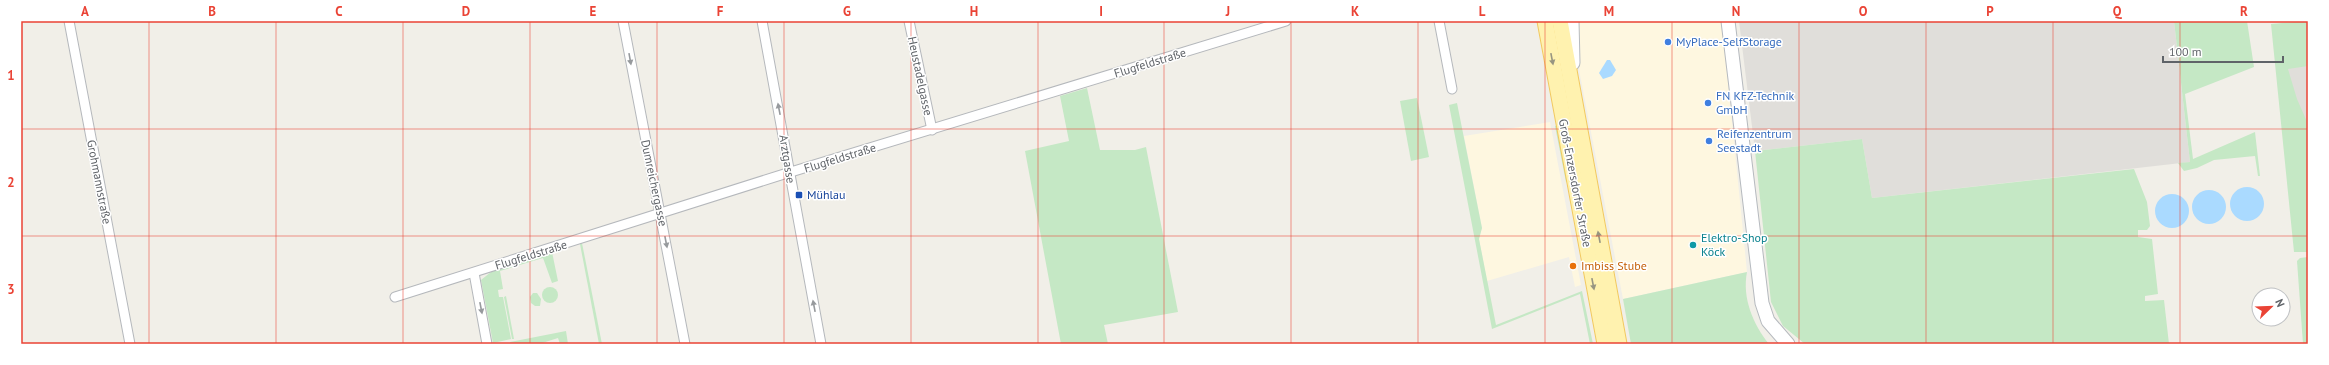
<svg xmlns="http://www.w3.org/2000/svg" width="2329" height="365" font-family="'PT Sans',sans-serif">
	<rect width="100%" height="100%" fill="#f1efe8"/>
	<g fill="#fef7e0">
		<polygon points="1575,21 1722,21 1747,272 1623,299 1580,75"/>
		<polygon points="1550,122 1581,285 1575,287 1569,257 1487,281 1479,239 1482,228 1464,136"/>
	</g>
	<g fill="#e0deda">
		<polygon points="1739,21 2174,21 2190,162 1872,198 1862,139 1755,151"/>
		<polygon points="2308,21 2308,129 2303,121 2281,52"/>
	</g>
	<g fill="#c5e8c5">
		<polygon points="2174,21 2247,21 2254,67 2185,94 2193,159 2255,132 2260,176 2258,176 2255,156 2214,160 2197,168 2184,171 2178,163 2190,162"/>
		<polygon points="2308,21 2308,66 2288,69 2297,99 2308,124 2308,252 2294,252 2271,24"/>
		<polygon points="1087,88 1100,150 1135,150 1146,147 1178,312 1104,325 1108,344 1061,344 1025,151 1069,141 1060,96"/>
		<polygon points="1417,98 1429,157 1411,161 1400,101"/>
		<polygon points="1457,103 1482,228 1479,239 1496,325 1582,291 1593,344 1590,344 1580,294 1492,329 1449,105"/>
		<polygon points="1558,125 1569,183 1566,182 1555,126"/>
		<polygon points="1862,139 1872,198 2134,169 2147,202 2150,226 2147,230 2138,230 2138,237 2152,239 2158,294 2145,296 2145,301 2164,300 2169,344 1805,344 1783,326 1771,302 1755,151"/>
		<polygon points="582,243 602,344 599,344 580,244"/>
		<polygon points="552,252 558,281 552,283 543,258 500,271 503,289 498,290 499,297 503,297 511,339 493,343 481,280 491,272"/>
		<polygon points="2308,257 2308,344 2303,344 2297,261 2300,258"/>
		<path d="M 1747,272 C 1742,298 1753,324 1769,344 L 1631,344 L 1623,299 Z"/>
		<circle cx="550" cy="295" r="8"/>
		<polygon points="533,293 537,293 541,299 540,306 535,306 531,303 530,297"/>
		<polygon points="506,296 514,339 512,339 504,297"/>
		<polygon points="566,331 568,344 560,344 558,338 539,344 511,344 510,342"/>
	</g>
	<g fill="#aadaff">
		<polygon points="1607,60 1610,60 1616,70 1612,76 1603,79 1599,73"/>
		<circle cx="2247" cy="204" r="17"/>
		<circle cx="2209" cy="207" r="17"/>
		<circle cx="2172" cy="211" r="17"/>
	</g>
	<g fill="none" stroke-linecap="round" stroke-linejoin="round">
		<g stroke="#b5b8bc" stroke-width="11">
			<g id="street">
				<polyline points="69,21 130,344"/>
				<polyline points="623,21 685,344"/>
				<polyline points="762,21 821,344"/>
				<polyline points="909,21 932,130"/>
				<polyline points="1439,21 1452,89"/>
				<polyline points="474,273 487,344"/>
				<polyline points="395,297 781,175 1286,21"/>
			</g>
		</g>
		<g stroke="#b6babf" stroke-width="15">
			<g id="secondary">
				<polyline points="1572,21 1573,63"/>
				<polyline points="1728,21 1762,303 1768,321 1788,344"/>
			</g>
		</g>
		<g stroke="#f2c960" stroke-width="17">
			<g id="primary">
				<polyline points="1545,21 1605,344"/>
				<polyline points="1560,21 1619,344"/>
			</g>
		</g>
		<use href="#street" stroke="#fff" stroke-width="9"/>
		<use href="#secondary" stroke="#fff" stroke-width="13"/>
		<use href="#primary" stroke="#fff2af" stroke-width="15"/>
	</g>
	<defs><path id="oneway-solid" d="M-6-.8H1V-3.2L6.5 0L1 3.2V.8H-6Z"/></defs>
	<g fill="#979a9d">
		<use href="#oneway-solid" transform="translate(630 59) rotate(80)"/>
		<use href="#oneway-solid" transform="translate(779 109) rotate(-101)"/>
		<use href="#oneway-solid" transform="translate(666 242) rotate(79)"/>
		<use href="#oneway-solid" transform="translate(814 306) rotate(-101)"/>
		<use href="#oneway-solid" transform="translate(481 308) rotate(79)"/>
	</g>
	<g fill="#979581">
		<use href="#oneway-solid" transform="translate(1552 59) rotate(79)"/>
		<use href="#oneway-solid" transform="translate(1599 237) rotate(-101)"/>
		<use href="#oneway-solid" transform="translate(1593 284) rotate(79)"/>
	</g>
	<path fill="none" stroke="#ea4335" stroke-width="1" stroke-opacity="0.55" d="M 149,21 L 149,344M 276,21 L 276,344M 403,21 L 403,344M 530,21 L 530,344M 657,21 L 657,344M 784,21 L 784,344M 911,21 L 911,344M 1038,21 L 1038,344M 1164,21 L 1164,344M 1291,21 L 1291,344M 1418,21 L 1418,344M 1545,21 L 1545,344M 1672,21 L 1672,344M 1799,21 L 1799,344M 1926,21 L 1926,344M 2053,21 L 2053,344M 2180,21 L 2180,344M 21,129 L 2308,129M 21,236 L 2308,236"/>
	<g fill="#3f7fe0" stroke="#fff" stroke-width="1.5">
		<circle cx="1668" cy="42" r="4"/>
		<circle cx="1708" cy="103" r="4"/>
		<circle cx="1709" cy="141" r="4"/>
	</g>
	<rect fill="#1a4fb4" stroke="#fff" stroke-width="1.5" x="795" y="191" width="8" height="8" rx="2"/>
	<circle fill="#0f9aa8" stroke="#fff" stroke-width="1.5" cx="1693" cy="245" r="4"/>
	<circle fill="#e8710a" stroke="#fff" stroke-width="1.5" cx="1573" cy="266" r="4"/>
	<g text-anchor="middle" stroke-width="3" stroke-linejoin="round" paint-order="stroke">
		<g font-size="12" fill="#366cbe" stroke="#fff" text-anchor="start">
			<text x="1676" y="46">MyPlace-SelfStorage</text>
			<text x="1716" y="100">FN KFZ-Technik<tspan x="1716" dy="14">GmbH</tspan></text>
			<text x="1717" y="138">Reifenzentrum<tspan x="1717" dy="14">Seestadt</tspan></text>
		</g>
		<g font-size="12" fill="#5f6368" stroke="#fff">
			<text transform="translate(1150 63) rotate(-17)" y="4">Flugfeldstraße</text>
			<text transform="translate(920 76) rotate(78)" y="4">Heustadelgasse</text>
			<text transform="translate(840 158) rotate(-17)" y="4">Flugfeldstraße</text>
			<text transform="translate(787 159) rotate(81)" y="4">Arztgasse</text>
			<text transform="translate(99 182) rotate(79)" y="4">Grohmannstraße</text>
			<text transform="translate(654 183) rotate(78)" y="4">Dumreichergasse</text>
			<text transform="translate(1575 183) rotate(79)" y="4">Groß-Enzersdorfer Straße</text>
			<text transform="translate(531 255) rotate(-17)" y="4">Flugfeldstraße</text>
		</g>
		<g font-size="12" fill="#164399" stroke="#fff" text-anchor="start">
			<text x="807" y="199">Mühlau</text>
		</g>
		<g font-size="12" fill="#0d838f" stroke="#fff" text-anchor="start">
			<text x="1701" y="242">Elektro-Shop<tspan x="1701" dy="14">Köck</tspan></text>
		</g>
		<g font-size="12" fill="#c56008" stroke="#fff" text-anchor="start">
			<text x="1581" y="270">Imbiss Stube</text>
		</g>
	</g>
	<rect width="2329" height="365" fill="none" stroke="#ffffff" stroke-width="44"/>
	<g transform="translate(2271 307) rotate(67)"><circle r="19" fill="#ffffff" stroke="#bfc1c3"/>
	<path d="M0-3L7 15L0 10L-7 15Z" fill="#ea4335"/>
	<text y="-6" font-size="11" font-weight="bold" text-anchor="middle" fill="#5f6368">N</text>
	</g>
	<path d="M2163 56v6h120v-6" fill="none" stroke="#5f6368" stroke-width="2"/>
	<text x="2169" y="56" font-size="12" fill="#5f6368" stroke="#ffffff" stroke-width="3" paint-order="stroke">100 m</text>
	<rect x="22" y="22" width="2285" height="321" fill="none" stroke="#ea4335" stroke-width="1.5"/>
	<g font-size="13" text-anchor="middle" font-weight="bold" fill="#ea4335">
		<text x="85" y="16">A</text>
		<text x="212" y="16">B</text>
		<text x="339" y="16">C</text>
		<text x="466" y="16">D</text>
		<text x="593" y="16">E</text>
		<text x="720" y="16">F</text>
		<text x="847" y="16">G</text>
		<text x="974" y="16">H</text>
		<text x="1101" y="16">I</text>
		<text x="1228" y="16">J</text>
		<text x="1355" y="16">K</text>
		<text x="1482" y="16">L</text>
		<text x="1609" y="16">M</text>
		<text x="1736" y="16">N</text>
		<text x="1863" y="16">O</text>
		<text x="1990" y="16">P</text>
		<text x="2117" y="16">Q</text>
		<text x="2244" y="16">R</text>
		<text x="11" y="80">1</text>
		<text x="11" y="187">2</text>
		<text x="11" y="294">3</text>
	</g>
</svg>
